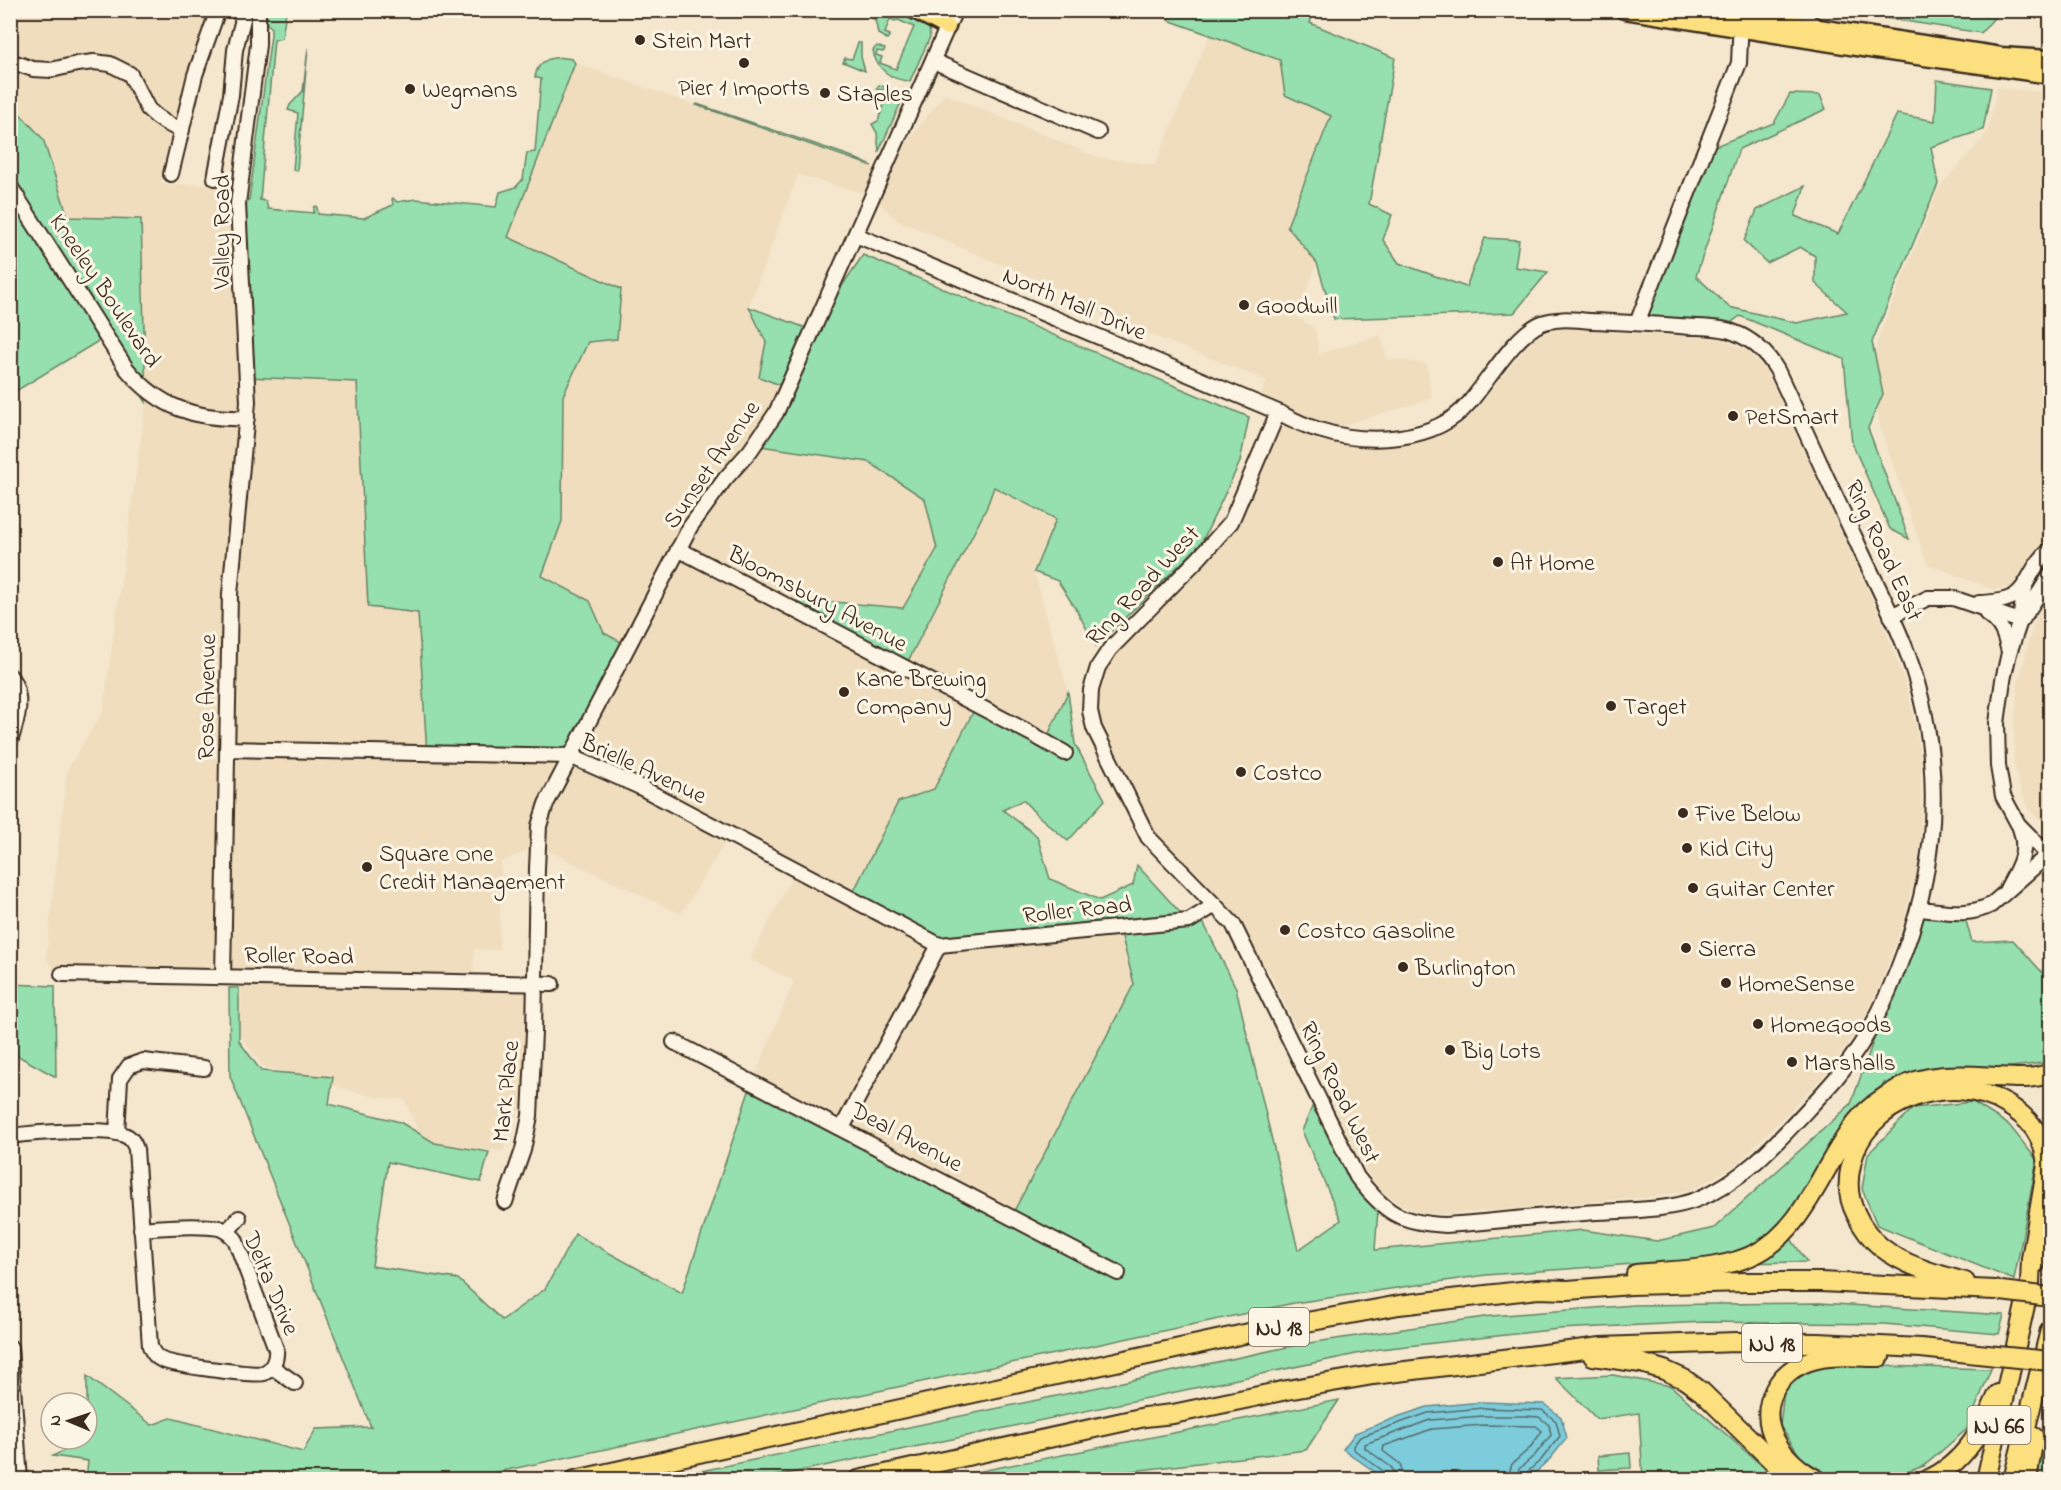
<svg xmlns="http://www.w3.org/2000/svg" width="2061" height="1490" font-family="'Indie Flower',sans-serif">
	<rect width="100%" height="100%" fill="#f4e7ce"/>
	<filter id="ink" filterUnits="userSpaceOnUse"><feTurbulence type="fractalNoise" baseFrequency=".0167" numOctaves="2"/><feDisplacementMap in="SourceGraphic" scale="12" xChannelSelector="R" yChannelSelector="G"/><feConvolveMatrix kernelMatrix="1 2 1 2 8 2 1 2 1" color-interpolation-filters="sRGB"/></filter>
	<g filter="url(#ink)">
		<g fill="#efddbe">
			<polygon points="206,10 210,12 161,184 239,185 246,377 357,382 368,607 418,612 427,754 604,633 590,600 542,576 562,521 563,396 588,342 508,237 575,63 884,171 945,94 1097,157 1155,165 1210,34 1280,60 1285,95 1331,116 1287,226 1317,263 1297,317 1315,328 1319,354 1381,335 1387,359 1427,364 1431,399 1324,431 1257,404 1267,381 1104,316 1083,299 896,220 873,196 798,175 749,306 766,342 759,377 788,387 754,445 869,462 925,499 937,549 903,608 799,599 904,669 986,509 994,487 1056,519 1034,572 1068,692 1044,744 975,706 934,789 898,802 1120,928 1134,984 1013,1212 766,1096 749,1091 794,981 750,959 795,871 729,836 681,914 537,846 501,862 499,950 474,949 473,982 534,982 533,1084 515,1117 503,1151 424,1145 405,1100 375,1097 262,1066 240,1035 241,979 59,978 46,957 67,770 103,711 146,402 141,219 68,217 43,139 11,104 11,11"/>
			<polygon points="1997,88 2050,93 2050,537 2024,568 2012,587 1994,590 1927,564 1880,427 1872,375 1877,341 1939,188 1987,133"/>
			<polygon points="1566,329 1723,339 1749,352 1767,372 1882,620 1907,689 1916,727 1921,762 1921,834 1916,872 1902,925 1881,983 1859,1029 1835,1062 1820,1080 1736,1165 1693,1189 1658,1196 1446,1214 1422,1213 1400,1204 1382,1192 1366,1171 1270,973 1221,900 1155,832 1102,726 1098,710 1099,691 1105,671 1116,654 1206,563 1236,527 1280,424 1316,440 1347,446 1395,446 1429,440 1449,432 1467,420 1528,345 1539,336 1554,330"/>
			<polygon points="2050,586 2050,827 2031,812 2020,789 2014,764 2014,723 2018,683 2034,623"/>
		</g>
		<g fill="#96dfae" stroke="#688466" stroke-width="1.5">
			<path d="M 266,11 L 286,11 L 282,38 L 274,40 L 260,200 L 266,201 L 268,209 L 314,213 L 314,207 L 317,206 L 318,214 L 364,218 L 393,205 L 392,199 L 393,198 L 397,202 L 416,199 L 496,207 L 500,192 L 516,187 L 523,179 L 527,153 L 535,152 L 541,79 L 535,77 C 538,58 555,55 572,59 L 575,63 L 508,237 L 621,289 L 617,339 L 588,342 L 563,396 L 562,521 L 542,576 L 590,601 L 604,633 L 627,645 L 572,751 L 427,754 L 418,613 L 368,607 L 357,382 L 246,377 L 239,185 L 246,200 L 249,200 L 271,35 L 271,27 L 267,24 Z"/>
			<path d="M 869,11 L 899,11 L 924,22 L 929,27 L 930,37 L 910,81 C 892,81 875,68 873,50 L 877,46 L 885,49 L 883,52 L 877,51 L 876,55 L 882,57 L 880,63 L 896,69 L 914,27 L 898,20 L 895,21 L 890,19 L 885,33 L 890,35 L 887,39 L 878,34 L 876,23 Z"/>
			<polygon points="1170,11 1314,11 1310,23 1395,58 1369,204 1392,215 1383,240 1399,263 1466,287 1485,238 1519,240 1515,267 1548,272 1514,313 1334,319 1317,263 1287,226 1331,116 1285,95 1280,60 1168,20"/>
			<polygon points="1847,11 1847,10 2000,11 1981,33 1847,12"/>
			<polygon points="858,43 861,43 861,57 865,71 843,62 845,58 852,59"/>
			<polygon points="308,48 297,170 293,170 298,113 288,110 290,105 303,91"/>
			<polygon points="1937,80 1991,88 1983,130 1931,147 1938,184 1872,342 1883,394 1868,428 1909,539 1890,529 1852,443 1844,359 1740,316 1720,331 1635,325 1705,150 1774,123 1790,94 1820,95 1826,109 1739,149 1696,276 1729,307 1797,323 1847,312 1815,283 1815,256 1800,247 1767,263 1744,241 1757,210 1805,186 1795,216 1838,234 1897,114 1935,121"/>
			<polygon points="879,85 900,92 903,98 879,151 877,133 872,124 878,121 888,93 885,89 881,90 876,89"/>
			<polygon points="11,104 43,139 68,217 141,219 146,402 105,337 11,394"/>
			<polygon points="697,104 850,156 872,166 696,105"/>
			<polygon points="863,255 1249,417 1240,462 1201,544 1096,646 1077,611 1058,581 1034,572 1056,519 994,487 986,509 904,669 789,609 799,599 903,608 937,549 925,499 869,462 753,445 788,388 759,377 766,342 749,307 812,330"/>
			<polygon points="1068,692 1075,744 1105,800 1068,841 1036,814 1023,800 1003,810 1037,836 1050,879 1100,900 1133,885 1137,865 1185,918 1201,918 1236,988 1298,1250 1341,1220 1302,1131 1312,1107 1374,1200 1378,1209 1375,1250 1583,1230 1657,1241 1714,1228 1851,1104 1921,906 1964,914 1972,942 2013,940 2050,981 2050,1062 1884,1083 1780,1223 1807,1262 1633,1264 1486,1275 1294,1303 464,1479 86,1479 88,1461 53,1456 87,1439 87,1376 152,1425 171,1418 303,1452 316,1429 371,1427 230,1076 229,988 239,988 239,1041 261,1071 333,1077 329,1104 400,1122 435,1143 489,1152 481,1182 388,1162 372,1266 458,1279 502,1320 545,1289 575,1234 682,1293 749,1091 765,1096 1014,1211 1134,984 1120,929 948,943 851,897 898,802 934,789 976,706 1044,744"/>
			<polygon points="11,984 55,986 56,1077 11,1052"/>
			<polygon points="1973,1102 2009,1125 2037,1160 2014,1280 1877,1225 1862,1189 1868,1154 1913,1108"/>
			<polygon points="1820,1303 2004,1315 1999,1334 1884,1324 1705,1322 1559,1329 1380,1349 762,1479 663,1479 1302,1344 1491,1316 1634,1305"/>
			<polygon points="1843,1365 1991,1369 1967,1429 1924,1466 1887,1479 1837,1479 1802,1459 1780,1426 1784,1391 1810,1369"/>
			<polygon points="1613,1375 1671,1386 1777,1479 1643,1479 1639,1413 1597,1419 1556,1378"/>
			<polygon points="1339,1400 1306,1450 1066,1479 941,1479"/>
			<polygon points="2050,1406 2050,1479 2037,1480 2036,1462"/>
			<polygon points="1630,1453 1631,1468 1599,1470 1598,1456"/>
		</g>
		<path fill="#7dccdb" stroke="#638b8f" stroke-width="1.5" d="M 1483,1402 L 1544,1404 L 1561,1417 L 1567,1438 C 1553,1454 1541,1476 1518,1479 L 1385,1479 L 1343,1449 L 1355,1433 L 1400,1416 L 1427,1407 Z"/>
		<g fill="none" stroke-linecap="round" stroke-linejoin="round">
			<g stroke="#556b6a" stroke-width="1.5">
				<polyline points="1388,1480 1386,1473 1353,1449 1353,1446 1360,1437 1428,1413 1483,1408 1542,1410 1556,1421 1560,1436 1541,1460 1526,1473 1524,1480"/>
				<polyline points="1395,1480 1395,1473 1391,1467 1365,1448 1365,1444 1430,1420 1483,1416 1524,1416 1539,1417 1549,1425 1551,1435 1535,1455 1519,1469 1516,1480"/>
				<polyline points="1404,1480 1400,1464 1383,1451 1384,1446 1432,1429 1484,1425 1536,1426 1541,1430 1541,1433 1529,1449 1512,1464 1507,1480"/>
			</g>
			<g stroke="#3b2a1e" stroke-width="18">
				<g id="minor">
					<polyline points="1789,10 1815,25"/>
					<path d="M 10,61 L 33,69 L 51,70 L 77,64 L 94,62 L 110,64 L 130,74 L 148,109 C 158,119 169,126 182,130"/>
					<polyline points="933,61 1098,132"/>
					<polyline points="171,174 195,75 218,10"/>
					<polyline points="215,178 231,95 235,50 243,19 237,10"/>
					<path d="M 10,186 L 126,368 C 159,408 196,420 247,418"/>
					<path d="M 856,235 L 1278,412 C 1291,419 1305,426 1319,430 C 1366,445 1435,443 1469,403 C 1488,381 1516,333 1542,323 C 1558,317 1576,320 1592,321 C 1621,322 1650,324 1679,326 C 1696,328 1717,326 1733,332 C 1752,339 1767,353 1777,370 C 1804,427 1829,484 1856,540 C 1873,578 1894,616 1908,655 C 1943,751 1940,855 1905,950 C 1885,1006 1863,1051 1821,1095 C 1784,1134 1749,1178 1698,1199 C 1667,1212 1618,1210 1584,1213 C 1538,1216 1492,1222 1446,1225 C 1400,1223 1385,1213 1357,1177 L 1233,924 L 1148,837 L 1094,728 L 1090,711 L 1091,690 L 1098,667 L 1110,649 L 1199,558 L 1231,522 L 1278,412"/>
					<polyline points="1637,323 1739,63 1741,18"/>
					<polyline points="678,549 1030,733 1065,753"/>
					<polyline points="2025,587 2020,621 2009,653 2003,680 1997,723 1998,766 2003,796 2018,824 2048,855"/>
					<path d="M 1979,603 C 2036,602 2018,578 2050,550"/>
					<path d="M 1987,614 C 2002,624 2005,635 2009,652"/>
					<polyline points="1891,616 1928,598 1953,598 2020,621"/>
					<polyline points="2022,620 2050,576"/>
					<path d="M 10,676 C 25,697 17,720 10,742"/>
					<polyline points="227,749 570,756 638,786 939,945"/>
					<path d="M 2007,889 C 2018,868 2029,852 2020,828"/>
					<path d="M 1920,909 C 1944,911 1968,917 1991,905 L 2050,853"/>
					<polyline points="939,945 1189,921 1215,905"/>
					<polyline points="62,974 552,984"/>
					<polyline points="223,977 230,594 248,402 238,204 258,45 258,10"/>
					<polyline points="674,1042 1118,1273"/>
					<polyline points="842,1128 939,945"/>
					<polyline points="117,1133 120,1079 129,1066 143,1061 204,1068"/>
					<path d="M 10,1136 C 32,1133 107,1127 124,1135 C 131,1137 134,1143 136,1149 L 150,1346 C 152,1352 155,1357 162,1360 C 173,1365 255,1376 264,1373 C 273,1369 277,1359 276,1349 L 235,1239 C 230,1234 226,1230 219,1228 C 198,1224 163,1227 141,1229"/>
					<polyline points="505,1202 523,1150 530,1116 534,1032 537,868 539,826 546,804 690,527 725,479 750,451 776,413 955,10"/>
					<polyline points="227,1231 239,1218"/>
					<polyline points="10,1347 20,1480"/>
					<polyline points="272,1367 295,1383"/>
				</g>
			</g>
			<g stroke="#3b2a1e" stroke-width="21">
				<g id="major">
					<polyline points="914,10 947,27"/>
					<polyline points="1624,10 1875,50 2050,75"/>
					<polyline points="1702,10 2001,56 2050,59"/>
					<polyline points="2036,1264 2050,1219"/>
				</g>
			</g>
			<g stroke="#3b2a1e" stroke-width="22">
				<g id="highway">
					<path d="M 1636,1274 C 1673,1270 1723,1271 1757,1253 C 1806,1228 1824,1161 1858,1120 C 1869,1107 1883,1097 1898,1089 C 1927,1072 1964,1075 1996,1077 C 2014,1078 2034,1080 2050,1073"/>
					<path d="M 1965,1282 C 1936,1274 1905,1266 1881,1247 C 1870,1238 1862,1227 1856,1214 C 1848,1199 1847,1182 1851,1165 C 1864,1099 1951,1071 2006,1104 C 2030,1118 2044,1136 2047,1165 L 2031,1259 L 2030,1283 L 1986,1480"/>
					<polyline points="1593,1356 1641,1363 1664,1370 1684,1379 1702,1392 1792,1480"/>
					<polyline points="575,1480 1258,1331 1399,1305 1538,1289 1568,1290 1631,1285 1747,1282 1820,1282 1995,1290"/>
					<polyline points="858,1480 1145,1417 1173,1414 1287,1390 1373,1375 1601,1347 1736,1342 1818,1343 1921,1348 1997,1356"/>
					<path d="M 1817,1480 C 1784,1462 1755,1427 1775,1389 C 1781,1378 1790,1369 1802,1364 C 1825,1353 1855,1357 1880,1357"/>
					<path d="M 1927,1480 C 1964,1464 1983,1429 1998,1394"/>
					<polyline points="2013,1480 2050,1330"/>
					<polyline points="2027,1480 2034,1437"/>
				</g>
			</g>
			<use href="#minor" stroke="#fcf5e5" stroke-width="14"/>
			<use href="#major" stroke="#fce080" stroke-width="16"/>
			<use href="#highway" stroke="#fce080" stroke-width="18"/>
			<g stroke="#3b2a1e" stroke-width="22" stroke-linecap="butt">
				<g id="highway-bridge">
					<polyline points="2001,1291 2050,1297"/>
					<polyline points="1997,1356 2050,1361"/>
				</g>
			</g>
			<use href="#highway-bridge" stroke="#fce080" stroke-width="18"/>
		</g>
	</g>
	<g fill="#3b2a1e" stroke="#fcf5e5" stroke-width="2">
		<circle cx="640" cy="40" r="6"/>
		<circle cx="744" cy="63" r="6"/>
		<circle cx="410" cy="89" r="6"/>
		<circle cx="825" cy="93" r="6"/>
		<circle cx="1244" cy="305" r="6"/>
		<circle cx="1733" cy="416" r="6"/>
		<circle cx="1498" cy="562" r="6"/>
		<circle cx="844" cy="692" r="6"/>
		<circle cx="1611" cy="706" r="6"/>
		<circle cx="1241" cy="772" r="6"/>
		<circle cx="1683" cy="813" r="6"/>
		<circle cx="1687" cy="848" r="6"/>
		<circle cx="367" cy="867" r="6"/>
		<circle cx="1693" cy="888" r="6"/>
		<circle cx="1285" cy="930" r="6"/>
		<circle cx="1686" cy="948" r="6"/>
		<circle cx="1403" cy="967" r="6"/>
		<circle cx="1726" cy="983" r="6"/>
		<circle cx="1758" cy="1024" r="6"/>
		<circle cx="1450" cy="1050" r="6"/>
		<circle cx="1792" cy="1062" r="6"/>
	</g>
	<g text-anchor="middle" stroke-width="6" stroke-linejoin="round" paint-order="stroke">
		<g fill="#fcf5e5" stroke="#75675a" stroke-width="1.5">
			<rect x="1249" y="1308" width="60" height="38" rx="4.5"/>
			<rect x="1742" y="1324" width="60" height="38" rx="4.5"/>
			<rect x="1967.5" y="1406" width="63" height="38" rx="4.5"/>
		</g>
		<g font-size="22" font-weight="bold" fill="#3b2a1e">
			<text x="1279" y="1335">NJ 18</text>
			<text x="1772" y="1351">NJ 18</text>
			<text x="1999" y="1433">NJ 66</text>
		</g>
		<g font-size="24" fill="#3b2a1e" stroke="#fcf5e5" text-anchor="start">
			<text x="652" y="48">Stein Mart</text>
			<text x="744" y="95" text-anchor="middle">Pier 1 Imports</text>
			<text x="422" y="97">Wegmans</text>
			<text x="837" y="101">Staples</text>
			<text x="1256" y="313">Goodwill</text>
			<text x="1745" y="424">PetSmart</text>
			<text x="1510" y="570">At Home</text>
			<text x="856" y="686">Kane Brewing<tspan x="856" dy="28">Company</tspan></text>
			<text x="1623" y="714">Target</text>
			<text x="1253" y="780">Costco</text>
			<text x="1695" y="821">Five Below</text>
			<text x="1699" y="856">Kid City</text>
			<text x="379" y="861">Square One<tspan x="379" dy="28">Credit Management</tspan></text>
			<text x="1705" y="896">Guitar Center</text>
			<text x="1297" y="938">Costco Gasoline</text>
			<text x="1698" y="956">Sierra</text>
			<text x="1415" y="975">Burlington</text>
			<text x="1738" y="991">HomeSense</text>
			<text x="1770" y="1032">HomeGoods</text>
			<text x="1462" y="1058">Big Lots</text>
			<text x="1804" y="1070">Marshalls</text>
		</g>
		<g font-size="24" fill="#3b2a1e" stroke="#fcf5e5">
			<text transform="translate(221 232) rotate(-90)" y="8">Valley Road</text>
			<text transform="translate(106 290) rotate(56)" y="8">Kneeley Boulevard</text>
			<text transform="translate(1075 303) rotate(23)" y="8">North Mall Drive</text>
			<text transform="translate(711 464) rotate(-55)" y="8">Sunset Avenue</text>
			<text transform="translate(1885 550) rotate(65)" y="8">Ring Road East</text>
			<text transform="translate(1142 585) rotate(-47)" y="8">Ring Road West</text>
			<text transform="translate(818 598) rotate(28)" y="8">Bloomsbury Avenue</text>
			<text transform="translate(206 697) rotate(-89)" y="8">Rose Avenue</text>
			<text transform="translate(644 768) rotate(25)" y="8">Brielle Avenue</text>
			<text transform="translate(1077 909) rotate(-6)" y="8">Roller Road</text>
			<text transform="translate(299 955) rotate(1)" y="8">Roller Road</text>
			<text transform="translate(505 1091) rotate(-84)" y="8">Mark Place</text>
			<text transform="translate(1341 1092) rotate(64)" y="8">Ring Road West</text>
			<text transform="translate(907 1136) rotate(28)" y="8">Deal Avenue</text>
			<text transform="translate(272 1283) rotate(67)" y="8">Delta Drive</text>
		</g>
	</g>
	<rect width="2061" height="1490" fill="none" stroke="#fcf5e5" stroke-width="36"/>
	<rect x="18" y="18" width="2025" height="1454" fill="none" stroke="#3b2a1e" stroke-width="2" filter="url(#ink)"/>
	<g transform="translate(69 1421) rotate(272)"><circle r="28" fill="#fcf5e5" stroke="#afa495" stroke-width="1.5"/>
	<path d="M0-4.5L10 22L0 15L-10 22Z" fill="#3b2a1e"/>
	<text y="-9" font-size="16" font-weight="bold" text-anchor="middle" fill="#3b2a1e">N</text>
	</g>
</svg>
